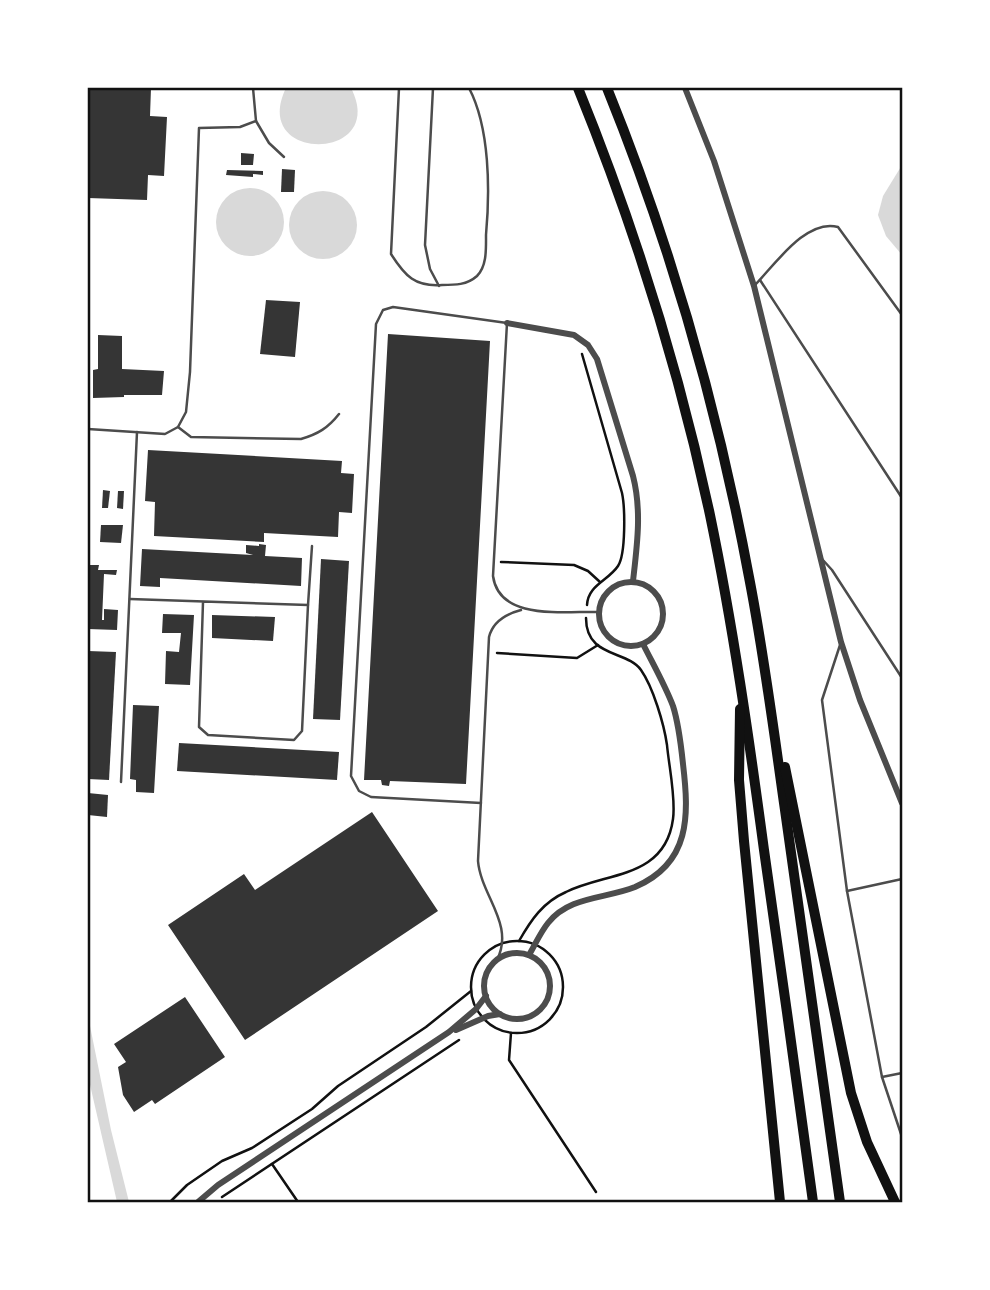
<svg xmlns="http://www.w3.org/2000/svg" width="990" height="1290" font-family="Literata,serif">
	<rect width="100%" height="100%" fill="#fff"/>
	<g fill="#d9d9d9">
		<path d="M 286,88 L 351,88 C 389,162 249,164 286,88 Z"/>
		<polygon points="902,165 902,255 886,236 878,215 883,196"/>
		<circle cx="250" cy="222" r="34"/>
		<circle cx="323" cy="225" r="34"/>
		<polygon points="88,1016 111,1130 129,1202 117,1202 88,1076"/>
	</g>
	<g fill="#353535">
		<polygon points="88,88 151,88 150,116 167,117 164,176 148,175 147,200 88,198"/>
		<polygon points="241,153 254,154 253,165 241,165"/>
		<polygon points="282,169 295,170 294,192 281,192"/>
		<polygon points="227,170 263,171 263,175 253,174 253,177 226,175"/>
		<polygon points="266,300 300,302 295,357 260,354"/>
		<polygon points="388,334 490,341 466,784 390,781 389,786 382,785 381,780 364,780"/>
		<polygon points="98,335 122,336 122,369 164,371 162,395 124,395 124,397 93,398 93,370 98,369"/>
		<polygon points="148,450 342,461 341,473 354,474 352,513 339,512 338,537 264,533 264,542 154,536 155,502 145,501"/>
		<polygon points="103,490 110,491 108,508 102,508"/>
		<polygon points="118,491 124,491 123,509 117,508"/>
		<polygon points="101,525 123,525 121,543 100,542"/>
		<polygon points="259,544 266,545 265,556 302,558 301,586 160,578 160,587 140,586 142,549 253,555 246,553 246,545 259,546"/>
		<polygon points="321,559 349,561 340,720 313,719"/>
		<polygon points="88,565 99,565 98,570 117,570 116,575 104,574 102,620 104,620 104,609 118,610 117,630 88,629"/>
		<polygon points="163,614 194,615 190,685 165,684 166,651 179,652 181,633 162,633"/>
		<polygon points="212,615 275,617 273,641 212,638"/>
		<polygon points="88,651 116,652 109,780 88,779"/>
		<polygon points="133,705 159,706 154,793 136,792 136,780 130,779"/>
		<polygon points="179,743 339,752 337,780 177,771"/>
		<polygon points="88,793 108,795 107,817 88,815"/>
		<polygon points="372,812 438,911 245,1040 168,925 244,874 255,890"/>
		<polygon points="185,997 225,1057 155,1104 152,1100 134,1112 123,1095 118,1067 126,1062 114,1044"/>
	</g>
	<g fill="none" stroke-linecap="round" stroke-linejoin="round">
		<g stroke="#111" stroke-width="2.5">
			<path d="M 582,354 L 622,493 C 625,507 626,554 618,566 C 608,581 588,585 587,605"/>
			<polyline points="501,562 574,565 588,571 600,582"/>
			<polyline points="497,653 577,658 598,645"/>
			<circle cx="517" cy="987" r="46"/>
			<path d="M 519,941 C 531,920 543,902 566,892 C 606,872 665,879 673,819 C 676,798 669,767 667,745 C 664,724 653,687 641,670 C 627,650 586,658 586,618"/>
			<polyline points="511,1033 509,1060 596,1192"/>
			<polyline points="272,1164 298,1202"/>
			<polyline points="222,1197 459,1040"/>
			<polyline points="170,1202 187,1185 222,1161 252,1148 312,1109 338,1086 426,1027 471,991"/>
		</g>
		<g stroke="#4c4c4c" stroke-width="2.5">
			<path d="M 399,88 L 391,254 C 405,276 415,287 442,285 C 455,285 467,285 477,276 C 487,266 486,249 486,235 C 490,191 490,128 469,88"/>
			<polyline points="433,88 425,245 430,269 439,286"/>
			<polyline points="256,121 269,143 284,157"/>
			<polyline points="760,280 902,498"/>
			<path d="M 754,286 C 774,266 806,218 838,227 L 902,315"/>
			<path d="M 178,427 L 191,437 L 301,439 C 318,434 328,428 339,414"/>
			<polyline points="88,429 165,434 178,427 186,412 190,372 199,128 240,127 256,121 253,88"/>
			<polyline points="822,559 832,570 902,678"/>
			<polyline points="130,599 308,605 302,731 294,740 208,735 199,727 203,602"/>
			<polyline points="308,605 312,546"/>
			<polyline points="840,645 822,700 847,891 902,879"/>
			<polyline points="121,782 137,432"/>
			<path d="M 481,803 L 371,797 L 359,791 L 351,776 L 376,324 L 383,310 L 393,307 L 507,323 L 493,576 C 499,621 564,611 598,612"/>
			<polyline points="847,891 882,1077 902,1137"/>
			<path d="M 497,960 C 515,924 481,896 478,861 L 489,637 C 493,621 506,614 521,610"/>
			<polyline points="882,1077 902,1073"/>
		</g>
		<g stroke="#4c4c4c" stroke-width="6">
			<polyline points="685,88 714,161 754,286 841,642 860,700 902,803"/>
			<path d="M 507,323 L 574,335 L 588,345 L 597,359 L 633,476 C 642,511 637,546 633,581"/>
			<circle cx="631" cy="614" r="32"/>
			<circle cx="517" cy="986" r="33"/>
			<path d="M 529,955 C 535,945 540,933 548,923 C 569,896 605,899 635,887 C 691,863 689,815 683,764 C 681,745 679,725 673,706 C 665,685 653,664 643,644"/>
			<polyline points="456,1030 488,1016 500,1014"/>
			<polyline points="198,1202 218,1185 449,1032 476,1009 486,996"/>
		</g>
		<g stroke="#111" stroke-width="10">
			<path d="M 578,88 C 634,226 679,369 710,515 C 733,626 749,738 764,850 C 781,967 797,1085 813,1202"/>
			<path d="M 607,88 C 671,246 718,410 749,577 C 764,654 774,733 785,810 C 804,941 822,1072 840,1202"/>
			<polyline points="740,709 739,780 744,841 780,1202"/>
			<polyline points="785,767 851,1093 867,1142 895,1202"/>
		</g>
	</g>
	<rect width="990" height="1290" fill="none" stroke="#ffffff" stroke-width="178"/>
	<rect x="89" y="89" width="812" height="1112" fill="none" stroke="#111" stroke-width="2.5"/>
</svg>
